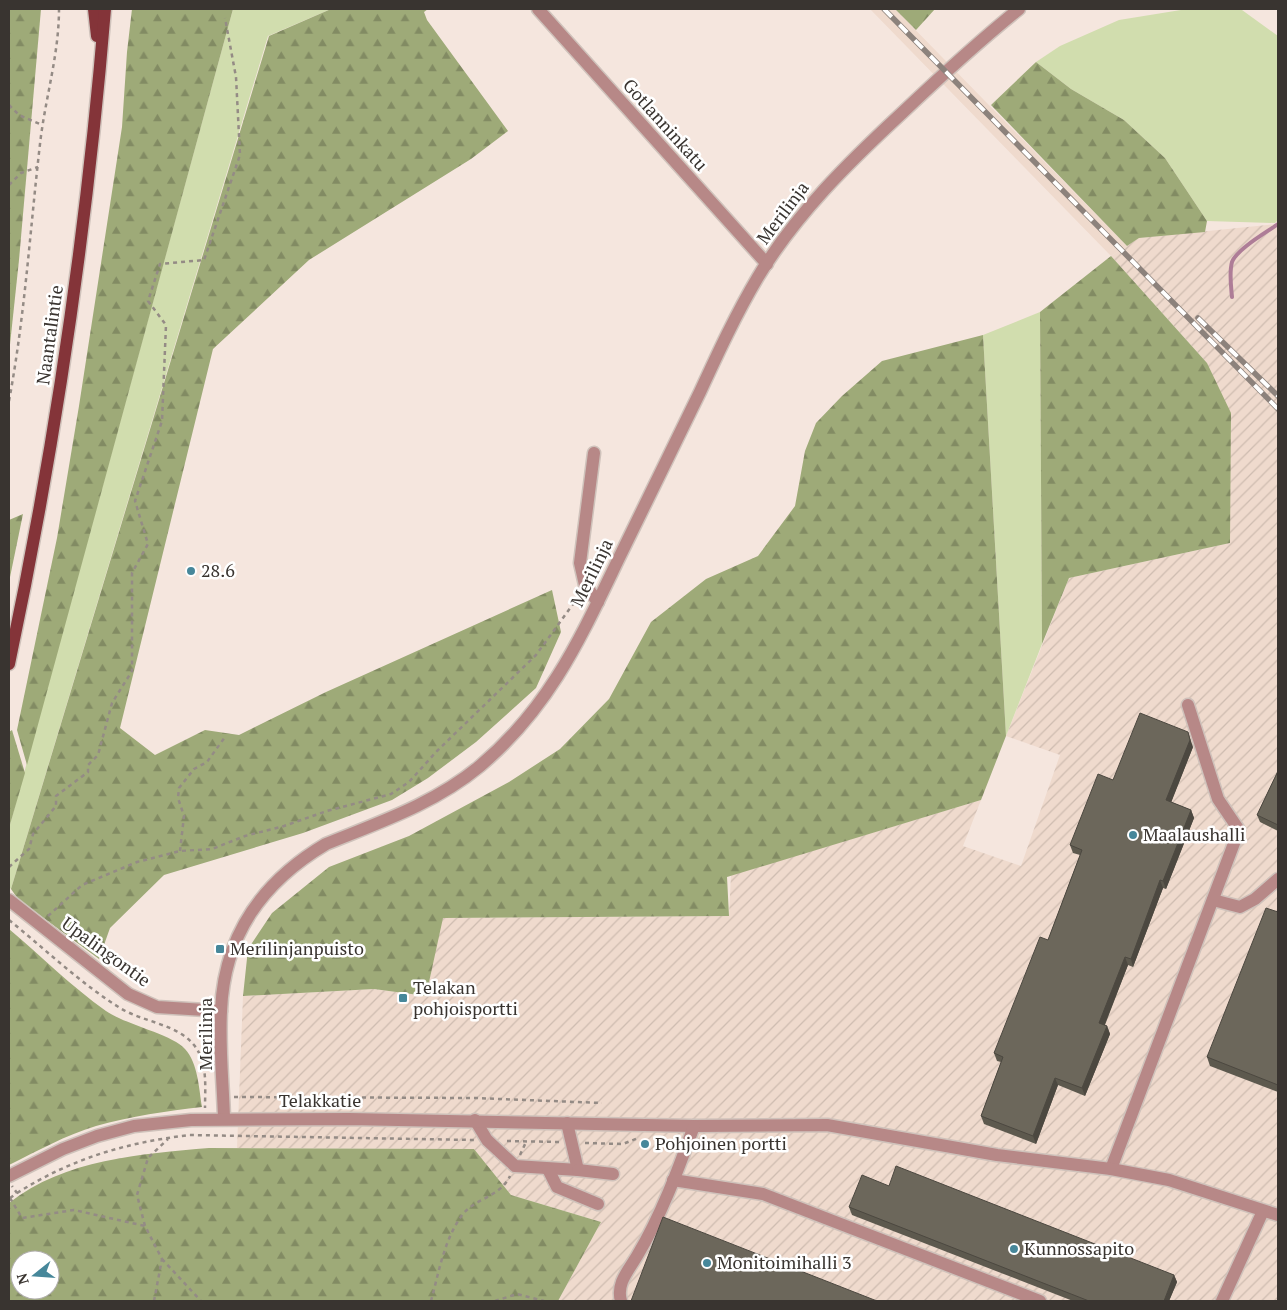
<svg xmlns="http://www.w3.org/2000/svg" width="1287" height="1310" font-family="'PT Serif',serif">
	<defs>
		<pattern id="industrial-furrows" width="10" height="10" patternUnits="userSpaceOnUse" patternTransform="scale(1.25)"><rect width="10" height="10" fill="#efdacd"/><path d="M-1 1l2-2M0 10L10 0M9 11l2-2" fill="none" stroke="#cebcb0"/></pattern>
		<pattern id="forest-firs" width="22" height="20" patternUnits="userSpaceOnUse" patternTransform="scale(1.25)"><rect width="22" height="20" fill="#9eaa78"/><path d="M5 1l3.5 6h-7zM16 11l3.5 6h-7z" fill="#828b63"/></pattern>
	</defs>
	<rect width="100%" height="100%" fill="#f5e6de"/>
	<polygon fill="#efdacd" points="870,9 895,9 1127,246 1111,256"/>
	<polygon fill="url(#industrial-furrows)" points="1278,224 1278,1301 558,1301 601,1222 511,1195 474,1149 237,1148 243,996 374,989 426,996 442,918 729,916 731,875 981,800 963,846 1021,866 1060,755 1006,736 1069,578 1230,543 1207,363 1111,256 1139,238"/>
	<g fill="#d1ddae">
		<polygon points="233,9 331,9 268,36 11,889 9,887 9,828"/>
		<polygon points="1187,9 1242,10 1278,36 1278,220 1275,223 1207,221 1165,158 1124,120 1071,89 1036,62 1060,46 1119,20"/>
		<polygon points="1040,312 1042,644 1006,736 983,335"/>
	</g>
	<g fill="url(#forest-firs)" fill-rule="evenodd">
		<polygon points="9,9 41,9 19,260 9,354"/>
		<polygon points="132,9 233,9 27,765 17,730 57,538 79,406 122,127 127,52"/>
		<polygon points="331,9 428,9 424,12 427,20 508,131 471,159 309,260 213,349 120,728 155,755 205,730 239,735 326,692 552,590 561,632 536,688 476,742 428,778 392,800 303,833 164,875 110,928 99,959 18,899 11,889 269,36"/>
		<polygon points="895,9 935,9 916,30"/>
		<polygon points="1036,62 1071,89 1124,120 1165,158 1207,221 1205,232 1139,238 1127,246 991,105"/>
		<polygon points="1111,256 1207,363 1231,413 1230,543 1069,578 1042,644 1040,312"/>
		<polygon points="983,335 1006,736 981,800 727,877 729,916 443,918 426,996 374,989 243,996 248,949 272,913 329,867 409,836 509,782 560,749 609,699 651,622 706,579 758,556 795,506 805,451 816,423 842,396 882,361"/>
		<polygon points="23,514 9,582 9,520"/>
		<polygon points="12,730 25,773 9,828 9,732"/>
		<path d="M 9,929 C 41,956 72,987 106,1011 C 126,1025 172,1034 185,1049 C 198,1063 199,1089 202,1107 C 167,1111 131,1116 96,1126 C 66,1135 37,1151 9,1165 Z"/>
		<path d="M 209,1148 L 474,1149 L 511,1195 L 601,1222 L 558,1301 L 9,1301 L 9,1203 C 65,1159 141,1154 209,1148 ZM 20,1260 L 50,1260 L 50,1290 L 20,1290 Z"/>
	</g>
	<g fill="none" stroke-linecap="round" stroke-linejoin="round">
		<path stroke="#ae7d97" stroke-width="4" d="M 1232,297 C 1231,286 1229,273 1232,262 C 1237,249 1267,232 1278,224"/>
		<g stroke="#cfc2bb" stroke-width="15">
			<g id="minor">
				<polyline points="538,9 767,264"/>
				<polyline points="594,453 580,563 585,585 598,602"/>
				<polyline points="9,900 128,994 157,1007 221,1011"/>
				<polyline points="1213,900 1240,907 1255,899 1278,879"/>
				<path d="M 224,1118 C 223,1083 219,1047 221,1011 C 224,935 262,882 326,844 C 380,822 434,804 480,766 C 550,707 580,639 619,558 C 646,503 673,447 700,392 C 718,353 736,314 758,277 C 796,214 848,163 902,113 C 940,77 978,42 1019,9"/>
				<polyline points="475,1120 487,1140 515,1166 578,1170 567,1123"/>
				<polyline points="548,1169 557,1187 598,1204"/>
				<polyline points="1111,1169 1239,830 1218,799 1188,705"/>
				<polyline points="578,1170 613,1174"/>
				<polyline points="9,1176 63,1149 97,1136 134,1126 191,1120 349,1119 694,1126 827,1125 997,1155 1111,1169 1169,1180 1278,1215"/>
				<polyline points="673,1180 763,1194 1040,1301"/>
				<path d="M 621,1301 C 616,1284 628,1271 637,1256 C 661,1216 678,1170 694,1126"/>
				<polyline points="1222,1301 1263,1211"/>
			</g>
		</g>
		<g stroke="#cfc2bb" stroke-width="15">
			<g id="major">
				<polyline points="94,9 97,36"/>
				<path d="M 9,664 C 55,447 87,229 105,9"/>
			</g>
		</g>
		<g stroke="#948b85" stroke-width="2.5" stroke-dasharray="4 4" stroke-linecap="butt">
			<polyline points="9,105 19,115 42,125"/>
			<polyline points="9,185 21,173 38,167"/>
			<path d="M 9,401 C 25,315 30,230 40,144 C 45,99 59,55 59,9"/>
			<polyline points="180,851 184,816 178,798 179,788 194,769 207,762 225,737"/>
			<polyline points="9,867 29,849 33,834 56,806 56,796 88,772 88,765 98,755 112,703 132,671 132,573 148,544 135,501 162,421 166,325 148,301 160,264 204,260 240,155 236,77 225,18"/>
			<polyline points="48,916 82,885 137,862 180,851 212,849 245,836 284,826 327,811 391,794 409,782 437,751 536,655 579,596"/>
			<path d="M 9,920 C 45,949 80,983 120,1008 C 143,1022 177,1024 194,1045 C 208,1062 205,1087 205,1108"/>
			<polyline points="234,1097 475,1098 602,1103"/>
			<polyline points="507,1141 559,1142"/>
			<polyline points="585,1143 623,1144 638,1138"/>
			<polyline points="520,1155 526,1142"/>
			<path d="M 17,1193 C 73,1158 125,1143 189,1135 L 474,1140"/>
			<polyline points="10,1198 22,1218 74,1210 145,1226"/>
			<polyline points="10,1198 17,1193 12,1186"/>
			<polyline points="162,1259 201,1301"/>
			<polyline points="154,1301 162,1259 145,1226 137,1195 148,1158 168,1139"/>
			<path d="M 431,1301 C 439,1272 444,1239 463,1214 C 476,1198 500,1197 510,1176"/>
			<polyline points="495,1301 517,1294 544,1301"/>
		</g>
		<use href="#minor" stroke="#b78887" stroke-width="12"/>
		<use href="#major" stroke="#843439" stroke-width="12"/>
		<g stroke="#8c827c" stroke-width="5.5">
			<g id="rail">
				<polyline points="884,9 1278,409"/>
				<polyline points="1198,318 1278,396"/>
			</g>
		</g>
		<use href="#rail" stroke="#fff" stroke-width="4" stroke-dasharray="11" stroke-linecap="butt"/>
	</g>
	<g fill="#5d594e">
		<polygon points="1193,747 1171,802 1191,810 1194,818 1166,889 1163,888 1133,967 1128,965 1105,1025 1107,1026 1110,1034 1085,1096 1058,1085 1036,1144 984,1124 981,1116 1001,1062 997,1061 994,1053 1048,940 1080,855 1073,853 1070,845 1113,780"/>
		<polygon points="1278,771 1278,831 1260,822 1257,815"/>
		<polygon points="1278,912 1278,1092 1210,1066 1207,1057"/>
		<polygon points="889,1186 1174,1275 1177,1282 1169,1301 1073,1301 852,1215 849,1207"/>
	</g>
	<g fill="#4c4840">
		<polygon points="1188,732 1193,747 1169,808 1166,800"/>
		<polygon points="1191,810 1194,818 1166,889 1163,881"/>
		<polygon points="1160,880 1163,888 1133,967 1131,959"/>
		<polygon points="1125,957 1128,965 1102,1031 1099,1023"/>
		<polygon points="1107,1026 1110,1034 1085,1096 1082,1088"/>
		<polygon points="1055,1078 1058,1085 1036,1144 1033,1136"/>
		<polygon points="1174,1275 1177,1282 1169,1301 1164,1301"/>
	</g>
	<g fill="#6c675b" stroke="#4c4840">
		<polygon points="1140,713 1188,732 1190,740 1166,800 1191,810 1163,881 1160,880 1131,959 1125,957 1099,1023 1107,1026 1082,1088 1055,1078 1033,1136 981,1116 1003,1057 994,1053 1040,937 1048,940 1082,850 1070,845 1098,774 1113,780"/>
		<polygon points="1278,771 1278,825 1257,815"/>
		<polygon points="1266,908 1278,912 1278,1085 1207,1057"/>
		<polygon points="896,1166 1174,1275 1164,1301 1089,1301 849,1207 862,1175 889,1186"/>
		<polygon points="663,1217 877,1301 631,1301"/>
	</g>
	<g fill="#46879a" stroke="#fff" stroke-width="2">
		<circle cx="191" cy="571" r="5"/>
		<circle cx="1133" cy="835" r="5"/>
		<rect x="215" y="944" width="10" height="10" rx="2.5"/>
		<rect x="398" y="993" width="10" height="10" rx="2.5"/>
		<circle cx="645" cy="1144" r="5"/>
		<circle cx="1014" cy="1249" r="5"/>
		<circle cx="707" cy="1263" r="5"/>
	</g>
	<g text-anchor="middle" stroke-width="5" stroke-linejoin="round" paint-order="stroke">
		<g font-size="18" fill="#393430" stroke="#fff">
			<text transform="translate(665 125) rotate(48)" y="6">Gotlanninkatu</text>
			<text transform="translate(783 213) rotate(-53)" y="6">Merilinja</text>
			<text transform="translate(50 335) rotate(-82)" y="6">Naantalintie</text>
			<text transform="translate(592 573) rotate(-64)" y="6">Merilinja</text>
			<text transform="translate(106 952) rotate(36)" y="6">Upalingontie</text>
			<text transform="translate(206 1034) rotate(-90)" y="6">Merilinja</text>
			<text x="320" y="1107">Telakkatie</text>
		</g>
		<g font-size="18" fill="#393430" stroke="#fff" text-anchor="start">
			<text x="201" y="577">28.6</text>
			<text x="1143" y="841">Maalaushalli</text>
			<text x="230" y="955">Merilinjanpuisto</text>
			<text x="413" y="994">Telakan<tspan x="413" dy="21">pohjoisportti</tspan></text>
			<text x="655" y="1150">Pohjoinen portti</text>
			<text x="1024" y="1255">Kunnossapito</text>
			<text x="717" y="1269">Monitoimihalli 3</text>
		</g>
	</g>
	<rect width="1287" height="1310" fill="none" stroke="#393430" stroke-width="20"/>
	<g transform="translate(35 1275) rotate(253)"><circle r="24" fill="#ffffff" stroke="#b0aeac"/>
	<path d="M0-4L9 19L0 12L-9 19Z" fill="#46879a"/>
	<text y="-8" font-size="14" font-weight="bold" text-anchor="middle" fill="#393430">N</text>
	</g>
</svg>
